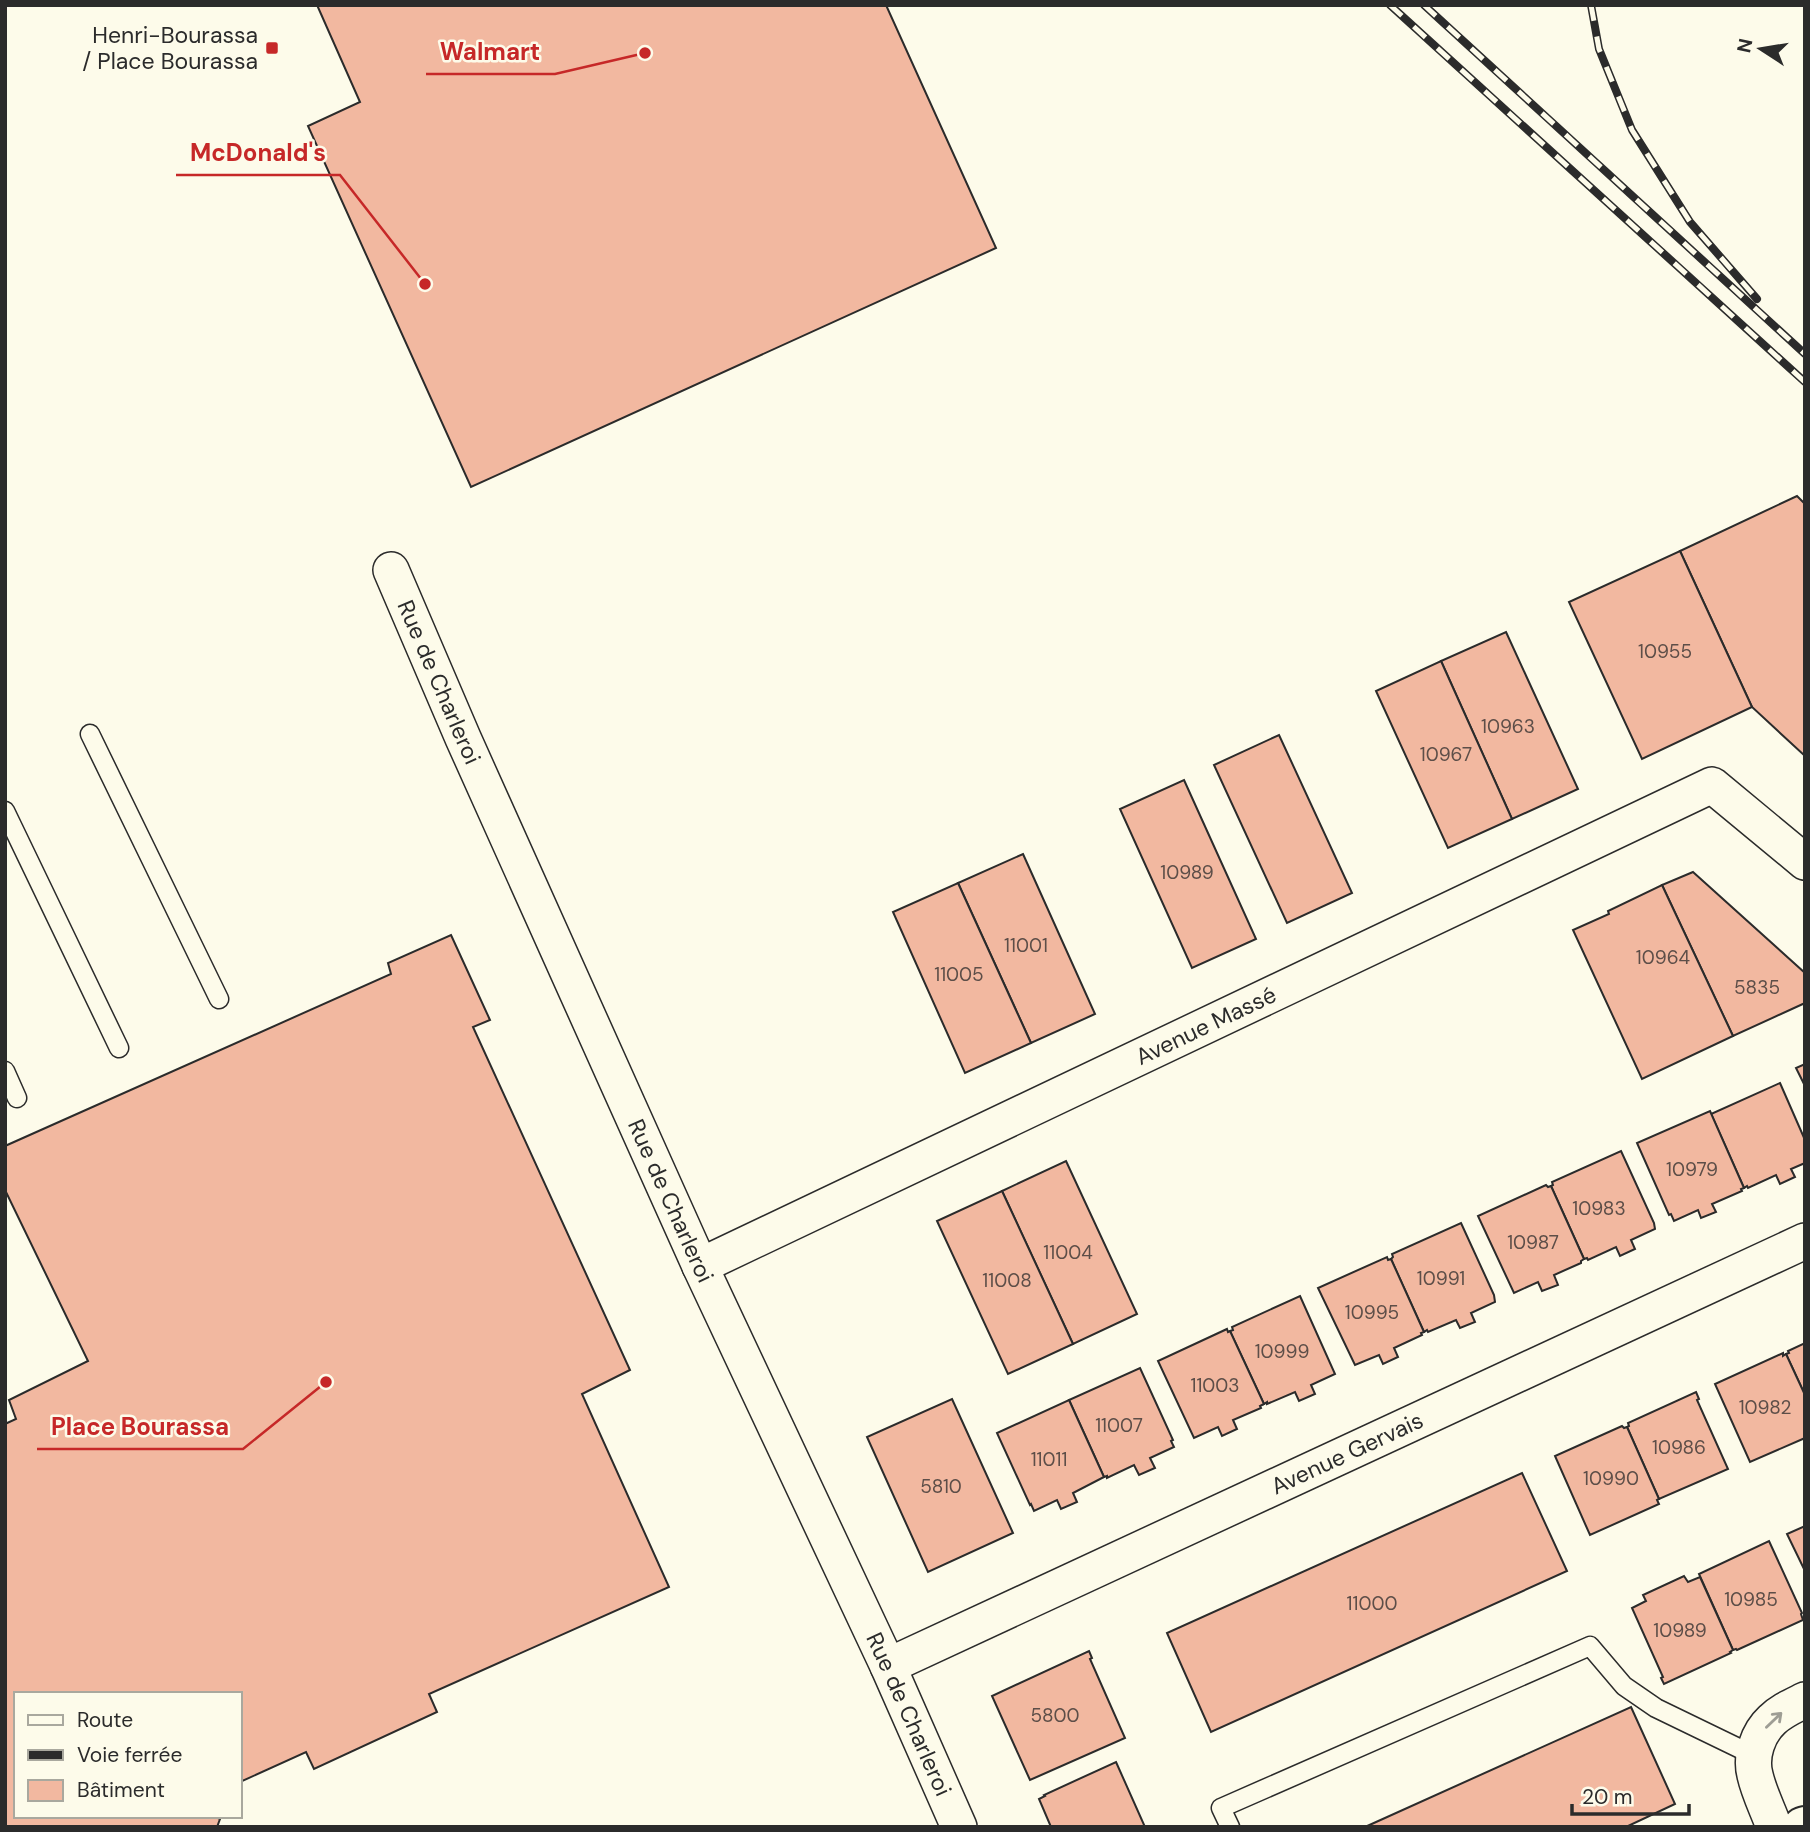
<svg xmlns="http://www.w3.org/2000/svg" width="1810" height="1832" font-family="'DM Sans',sans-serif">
	<rect width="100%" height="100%" fill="#fdfbea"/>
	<g fill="#f2b8a0" stroke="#2b2b2b" stroke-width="2">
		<polygon points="317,5 886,5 996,248 471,487 308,126 360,102"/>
		<polygon points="1797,496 1805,504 1805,756 1752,707 1680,551"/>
		<polygon points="1680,551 1752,707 1642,759 1569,602"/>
		<polygon points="1506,632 1578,789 1512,819 1441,661"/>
		<polygon points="1441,661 1512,819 1448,848 1376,691"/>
		<polygon points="1279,735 1352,893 1287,923 1214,765"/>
		<polygon points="1184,780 1256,939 1192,968 1120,809"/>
		<polygon points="1023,854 1095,1014 1031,1043 958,883"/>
		<polygon points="1693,872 1805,973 1805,1003 1733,1036 1662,885"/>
		<polygon points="958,883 1031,1043 965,1073 893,912"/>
		<polygon points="1662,885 1733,1036 1642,1079 1573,930 1609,914 1608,911"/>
		<polygon points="451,935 490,1020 473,1027 630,1370 582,1394 669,1587 429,1694 437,1712 314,1769 306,1752 240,1782 240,1694 16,1694 16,1816 214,1816 220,1819 217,1827 5,1827 5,1424 16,1419 9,1400 88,1361 5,1190 5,1146 391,974 388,963"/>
		<polygon points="1805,1064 1805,1086 1796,1068"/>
		<polygon points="1780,1083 1805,1140 1805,1163 1791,1169 1795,1177 1780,1184 1776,1175 1748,1188 1747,1186 1744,1188 1711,1114"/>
		<polygon points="1710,1111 1744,1188 1741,1189 1742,1191 1712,1204 1716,1212 1701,1218 1698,1210 1674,1221 1671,1214 1669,1215 1637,1143"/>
		<polygon points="1621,1151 1654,1223 1655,1229 1631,1240 1635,1249 1620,1256 1616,1247 1588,1260 1587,1258 1584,1259 1551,1186 1553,1185 1552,1182"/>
		<polygon points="1066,1161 1137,1314 1073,1344 1002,1191"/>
		<polygon points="1546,1185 1548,1187 1551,1186 1584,1259 1581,1261 1581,1263 1554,1275 1558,1285 1542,1291 1538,1282 1514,1293 1478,1216"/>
		<polygon points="1002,1191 1073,1344 1008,1374 937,1221"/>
		<polygon points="1461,1223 1494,1295 1495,1302 1471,1313 1475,1322 1460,1328 1456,1320 1428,1332 1427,1330 1424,1332 1391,1259 1393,1257 1392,1254"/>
		<polygon points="1387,1257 1388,1260 1391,1259 1424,1332 1421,1333 1422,1335 1394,1348 1398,1357 1383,1364 1379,1355 1355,1365 1318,1288"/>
		<polygon points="1300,1296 1335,1374 1311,1385 1315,1394 1299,1401 1295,1392 1267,1404 1267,1402 1264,1404 1230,1331 1233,1330 1232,1327"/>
		<polygon points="1227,1329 1228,1332 1230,1331 1264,1404 1260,1406 1261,1408 1233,1420 1237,1429 1222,1436 1218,1427 1194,1438 1158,1361"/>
		<polygon points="1805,1343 1805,1395 1786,1354 1789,1353 1788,1351"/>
		<polygon points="1783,1353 1783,1356 1786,1354 1805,1395 1805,1438 1750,1462 1715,1384"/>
		<polygon points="1140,1368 1173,1440 1171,1441 1174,1447 1150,1458 1155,1468 1139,1475 1134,1465 1107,1478 1107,1476 1104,1477 1069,1400"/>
		<polygon points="1696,1392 1699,1399 1697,1400 1728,1469 1659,1499 1627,1427 1629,1426 1628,1423"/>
		<polygon points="952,1399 1013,1533 928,1572 867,1437"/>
		<polygon points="1069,1400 1104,1477 1073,1493 1077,1502 1061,1509 1057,1500 1034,1511 1031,1504 1030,1505 997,1433"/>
		<polygon points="1622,1426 1624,1428 1627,1427 1659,1499 1657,1500 1659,1504 1590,1535 1555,1456"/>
		<polygon points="1522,1473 1567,1571 1211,1732 1167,1633"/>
		<polygon points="1805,1526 1805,1571 1787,1534"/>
		<polygon points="1769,1541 1802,1613 1801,1614 1803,1620 1737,1650 1736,1649 1733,1650 1699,1574"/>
		<polygon points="1684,1576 1688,1582 1700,1577 1733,1650 1730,1652 1731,1653 1664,1684 1661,1678 1663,1677 1632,1608 1646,1601 1643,1595"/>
		<polygon points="1089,1651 1092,1658 1090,1659 1125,1738 1030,1780 992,1696"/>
		<polygon points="1631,1707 1675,1804 1626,1827 1365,1827"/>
		<polygon points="1116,1762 1145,1827 1051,1827 1039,1799 1045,1796 1044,1795"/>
	</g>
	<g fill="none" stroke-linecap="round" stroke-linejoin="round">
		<g stroke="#2b2b2b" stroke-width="21">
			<g id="lane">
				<polyline points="90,734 219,999"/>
				<polyline points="5,811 119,1048"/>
				<polyline points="5,1071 17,1098"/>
				<polyline points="1230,1827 1221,1808 1590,1646 1624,1686 1656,1708 1753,1755"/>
			</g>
		</g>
		<g stroke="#2b2b2b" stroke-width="38">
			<g id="street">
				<path id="s1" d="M 391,570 L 463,738 L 700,1266 L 888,1666 L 959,1827"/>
				<path id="s2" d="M 700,1266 L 1712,785 L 1805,862"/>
				<path id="s3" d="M 888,1666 L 1805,1241"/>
				<path d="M 1774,1827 C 1768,1810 1759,1793 1755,1775 C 1750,1756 1758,1733 1772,1720 C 1781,1711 1793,1706 1805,1700"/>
			</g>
		</g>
		<g stroke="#2b2b2b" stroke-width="42">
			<polyline id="secondary" points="1802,1827 1805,1826"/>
		</g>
		<use href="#lane" stroke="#fdfbea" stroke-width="18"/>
		<use href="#street" stroke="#fdfbea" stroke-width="35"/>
		<use href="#secondary" stroke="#fdfbea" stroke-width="38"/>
		<g stroke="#2b2b2b" stroke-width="8">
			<g id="rail">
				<polyline points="1390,5 1805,382"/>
				<polyline points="1424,5 1805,354"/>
				<polyline points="1591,5 1599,49 1632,130 1690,222 1757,299"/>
			</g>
		</g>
		<use href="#rail" stroke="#fdfbea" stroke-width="5" stroke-dasharray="16" stroke-linecap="butt"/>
	</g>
	<defs><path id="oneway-shaft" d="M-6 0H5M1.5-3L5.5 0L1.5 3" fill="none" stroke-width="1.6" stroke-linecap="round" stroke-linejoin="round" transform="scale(1.75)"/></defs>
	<use stroke="#9e9d94" href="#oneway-shaft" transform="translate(1774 1720) rotate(-44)"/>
	<rect fill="#c62828" stroke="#fdfbea" stroke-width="2.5" x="265" y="41" width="14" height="14" rx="3.5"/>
	<g text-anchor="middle" stroke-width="5" stroke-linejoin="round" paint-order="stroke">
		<g font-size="19" fill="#5d4e48">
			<text x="1665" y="658">10955</text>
			<text x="1508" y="733">10963</text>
			<text x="1446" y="761">10967</text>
			<text x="1187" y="879">10989</text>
			<text x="1026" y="952">11001</text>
			<text x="1663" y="964">10964</text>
			<text x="959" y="981">11005</text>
			<text x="1757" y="994">5835</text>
			<text x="1692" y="1176">10979</text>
			<text x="1599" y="1215">10983</text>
			<text x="1533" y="1249">10987</text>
			<text x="1068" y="1259">11004</text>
			<text x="1441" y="1285">10991</text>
			<text x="1007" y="1287">11008</text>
			<text x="1372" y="1319">10995</text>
			<text x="1282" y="1358">10999</text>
			<text x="1215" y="1392">11003</text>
			<text x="1765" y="1414">10982</text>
			<text x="1119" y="1432">11007</text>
			<text x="1679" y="1454">10986</text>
			<text x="1049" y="1466">11011</text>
			<text x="1611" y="1485">10990</text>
			<text x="941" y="1493">5810</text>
			<text x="1751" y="1606">10985</text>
			<text x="1372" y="1610">11000</text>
			<text x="1680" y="1637">10989</text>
			<text x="1055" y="1722">5800</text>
		</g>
		<g font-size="23" fill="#2b2b2b" stroke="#fdfbea" text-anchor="end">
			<text x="258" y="43">Henri-Bourassa<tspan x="258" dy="26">/ Place Bourassa</tspan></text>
		</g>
		<g font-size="23" fill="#2b2b2b" stroke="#fdfbea">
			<text dy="8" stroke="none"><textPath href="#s1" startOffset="122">Rue de Charleroi</textPath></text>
			<text dy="8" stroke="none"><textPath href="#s2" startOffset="560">Avenue Massé</textPath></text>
			<text dy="8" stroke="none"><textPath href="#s1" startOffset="690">Rue de Charleroi</textPath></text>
			<text dy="8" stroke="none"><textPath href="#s3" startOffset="506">Avenue Gervais</textPath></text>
			<text dy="8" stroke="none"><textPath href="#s1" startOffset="1256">Rue de Charleroi</textPath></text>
		</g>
	</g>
	<path fill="none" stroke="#c62828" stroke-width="2.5" d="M645 53L555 74H426M425 284L340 175H176M326 1382L243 1449H37"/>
	<g fill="#c62828" stroke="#fdfbea" stroke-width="2.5">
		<circle cx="645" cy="53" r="7"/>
		<circle cx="425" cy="284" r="7"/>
		<circle cx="326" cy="1382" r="7"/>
	</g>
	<g font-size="24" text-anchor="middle" font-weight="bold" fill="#c62828" stroke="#fdfbea" stroke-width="5" stroke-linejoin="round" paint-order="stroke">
		<text x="490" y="60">Walmart</text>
		<text x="258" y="161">McDonald's</text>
		<text x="140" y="1435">Place Bourassa</text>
	</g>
	<rect width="1810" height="1832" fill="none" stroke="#2b2b2b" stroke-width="14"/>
	<rect x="14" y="1692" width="228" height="126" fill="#fdfbea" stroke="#a9a89e" stroke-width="2"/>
	<rect x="28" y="1715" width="35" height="10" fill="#fdfbea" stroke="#a9a89e" stroke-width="2"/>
	<text x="77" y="1727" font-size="21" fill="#2b2b2b">Route</text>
	<rect x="28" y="1750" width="35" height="10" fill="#2b2b2b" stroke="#a9a89e" stroke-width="2"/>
	<text x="77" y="1762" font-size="21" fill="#2b2b2b">Voie ferrée</text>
	<rect x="28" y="1780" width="35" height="21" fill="#f2b8a0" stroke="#a9a89e" stroke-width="2"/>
	<text x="77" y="1797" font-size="21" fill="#2b2b2b">Bâtiment</text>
	<g transform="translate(1761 49) rotate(282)" stroke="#fdfbea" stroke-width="5" paint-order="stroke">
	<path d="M0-5L12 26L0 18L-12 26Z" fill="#2b2b2b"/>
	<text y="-10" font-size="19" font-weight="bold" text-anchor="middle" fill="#2b2b2b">N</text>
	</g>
	<path d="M1572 1804v10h117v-10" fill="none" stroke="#2b2b2b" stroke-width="3.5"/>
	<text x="1582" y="1804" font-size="21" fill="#2b2b2b" stroke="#fdfbea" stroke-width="5" paint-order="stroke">20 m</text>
</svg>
